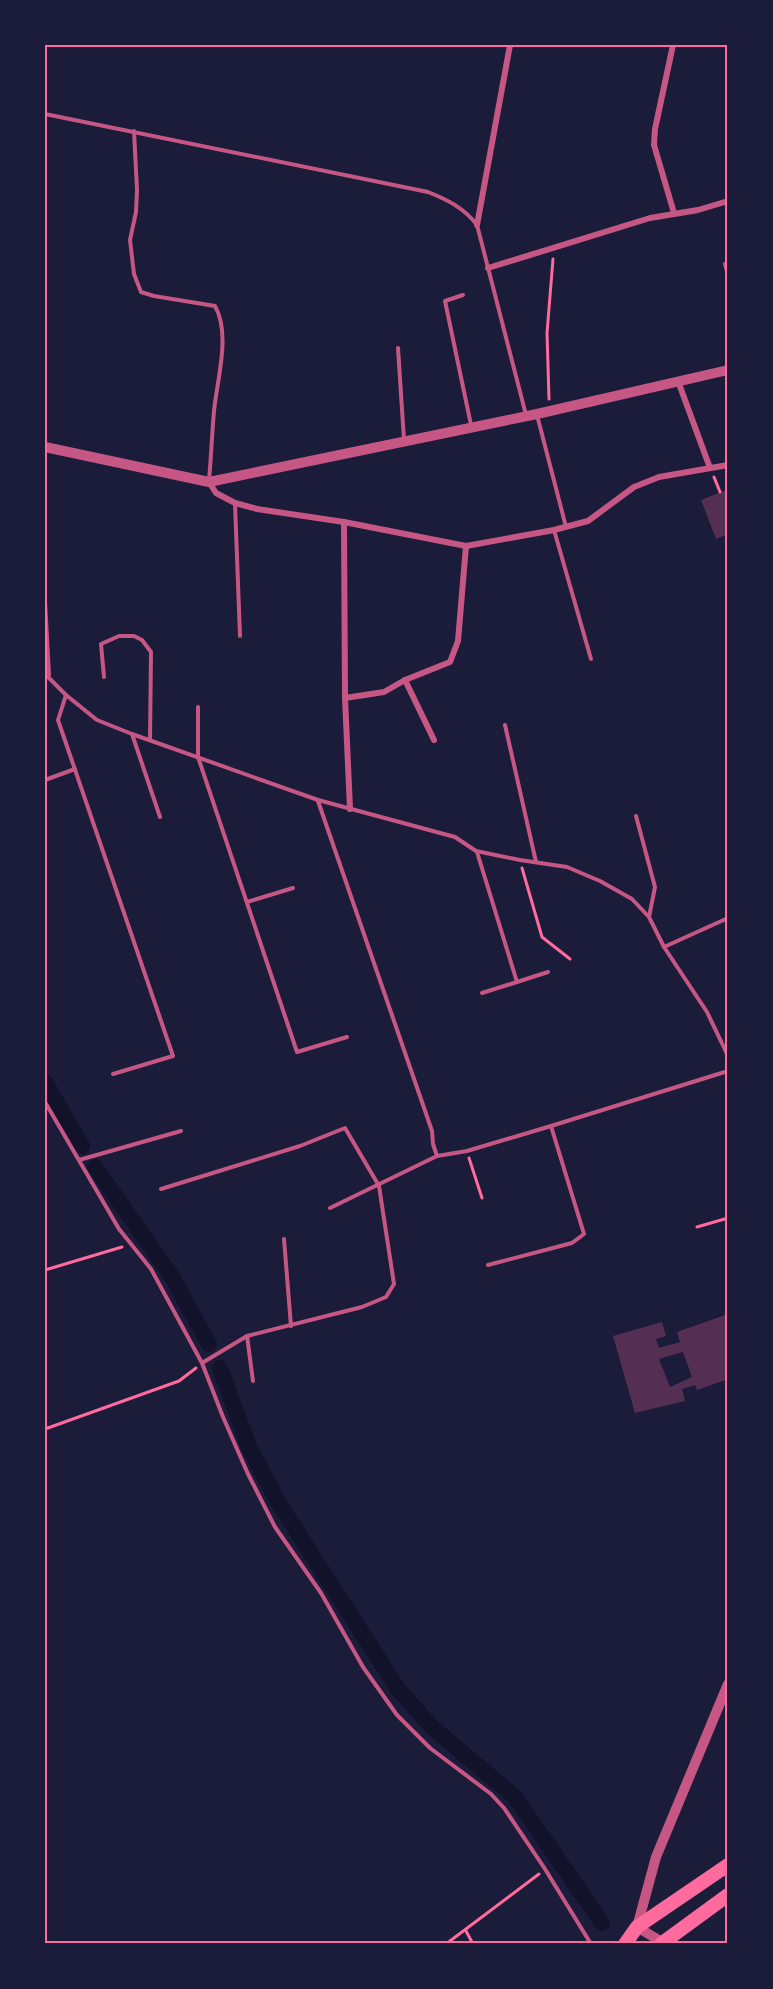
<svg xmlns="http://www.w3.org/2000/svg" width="773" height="1989" font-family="'Fira Sans',sans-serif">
	<rect width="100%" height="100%" fill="#1b1b3a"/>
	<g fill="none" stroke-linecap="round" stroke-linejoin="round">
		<g stroke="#12122b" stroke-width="16">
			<polyline points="45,1082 82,1146"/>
			<polyline points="95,1167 171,1275 209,1344"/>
			<polyline points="220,1368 249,1447 278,1502 398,1689 432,1727 515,1797 602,1923"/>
		</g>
	</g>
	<g fill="#542f53" fill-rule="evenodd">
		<polygon points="728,489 728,534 716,539 701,500"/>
		<path d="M 728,1314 L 728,1331 L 725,1332 L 728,1337 L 728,1379 L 697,1390 L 695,1385 L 682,1389 L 685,1401 L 635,1413 L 613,1336 L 662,1322 L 666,1336 L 656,1339 L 659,1348 L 680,1342 L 677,1332 ZM 683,1352 L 692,1377 L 670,1387 L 659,1359 Z"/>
	</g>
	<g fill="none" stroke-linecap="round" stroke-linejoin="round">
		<g stroke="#ff6b9d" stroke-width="3">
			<polyline points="549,399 547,333 553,259"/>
			<polyline points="714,477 720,492"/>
			<polyline points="522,868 542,937 570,959"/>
			<polyline points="469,1158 482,1198"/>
			<polyline points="697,1227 728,1218"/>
			<polyline points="45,1270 122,1247"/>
			<polyline points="45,1429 179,1381 196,1368"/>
			<polyline points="466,1931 473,1944"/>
			<polyline points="446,1944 539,1874"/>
		</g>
		<g stroke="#c65784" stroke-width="4">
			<path d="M 45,114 L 428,192 C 448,200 464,208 477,225 L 526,415"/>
			<path d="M 134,131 L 137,190 L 136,212 L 130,240 L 134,274 L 141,292 L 154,296 L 215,306 C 231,334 217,380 214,411 C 212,434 211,458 209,481"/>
			<polyline points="725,264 728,275"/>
			<polyline points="463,295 445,301 471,425"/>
			<polyline points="398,348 404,440"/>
			<polyline points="537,415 566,527"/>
			<polyline points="235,504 240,636"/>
			<polyline points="554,530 591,659"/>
			<polyline points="45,601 49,675"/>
			<polyline points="45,674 66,695 97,720 132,734 318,800 455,837 476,851 520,860 567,867 600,881 632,899 649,917 664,947 707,1012 728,1056"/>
			<polyline points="104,677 101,644 119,636 134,636 142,640 151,652 150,740"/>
			<polyline points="66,695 58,720 173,1056 113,1074"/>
			<polyline points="198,707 198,757 297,1052 347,1037"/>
			<polyline points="505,725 536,862"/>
			<polyline points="132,734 160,817"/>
			<polyline points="45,780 75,769"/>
			<polyline points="318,801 432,1131 433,1144 437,1156"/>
			<polyline points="636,816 655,887 649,917"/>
			<polyline points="477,852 517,982 482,993"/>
			<polyline points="247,902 293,888"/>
			<polyline points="664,947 728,918"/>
			<polyline points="517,982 548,972"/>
			<polyline points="45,1102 119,1229 151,1269 202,1363 223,1417 248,1474 275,1527 321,1593 363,1667 397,1715 430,1748 491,1794 504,1808 545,1869 591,1944"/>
			<polyline points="79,1160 181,1131"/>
			<polyline points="161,1189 300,1146 345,1128 379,1186 394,1284 386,1297 362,1307 247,1336 202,1363"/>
			<polyline points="330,1208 437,1156 467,1151 551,1126 728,1071"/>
			<polyline points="284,1239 291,1326"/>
			<polyline points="488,1265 572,1243 584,1234 551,1126"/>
			<polyline points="247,1336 253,1381"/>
		</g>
		<g stroke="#c65784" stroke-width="6">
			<polyline points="673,45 655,129 654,145 674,213"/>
			<polyline points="477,225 510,45"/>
			<polyline points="488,268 650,218 698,210 728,201"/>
			<polyline points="678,381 710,468"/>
			<polyline points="209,482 216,493 235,503 257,509 344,522 466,546 554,530 588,521 634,487 659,477 728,465"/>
			<polyline points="344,522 345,698 350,809"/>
			<polyline points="405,680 434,740"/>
			<polyline points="345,698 384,692 405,680 450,662 458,641 466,546"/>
		</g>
		<g stroke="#c65784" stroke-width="10">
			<polyline points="45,447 209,482 537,414 728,370"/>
			<polyline points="662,1942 637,1927 656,1857 728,1684"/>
		</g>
		<g stroke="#ff6b9d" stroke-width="14">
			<polyline points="625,1944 637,1927 728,1865"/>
			<polyline points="661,1944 728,1895"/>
		</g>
	</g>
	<rect width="773" height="1989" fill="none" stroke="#1b1b3a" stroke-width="93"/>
	<rect x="46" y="46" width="680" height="1896" fill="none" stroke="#ff6b9d" stroke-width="2"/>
</svg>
